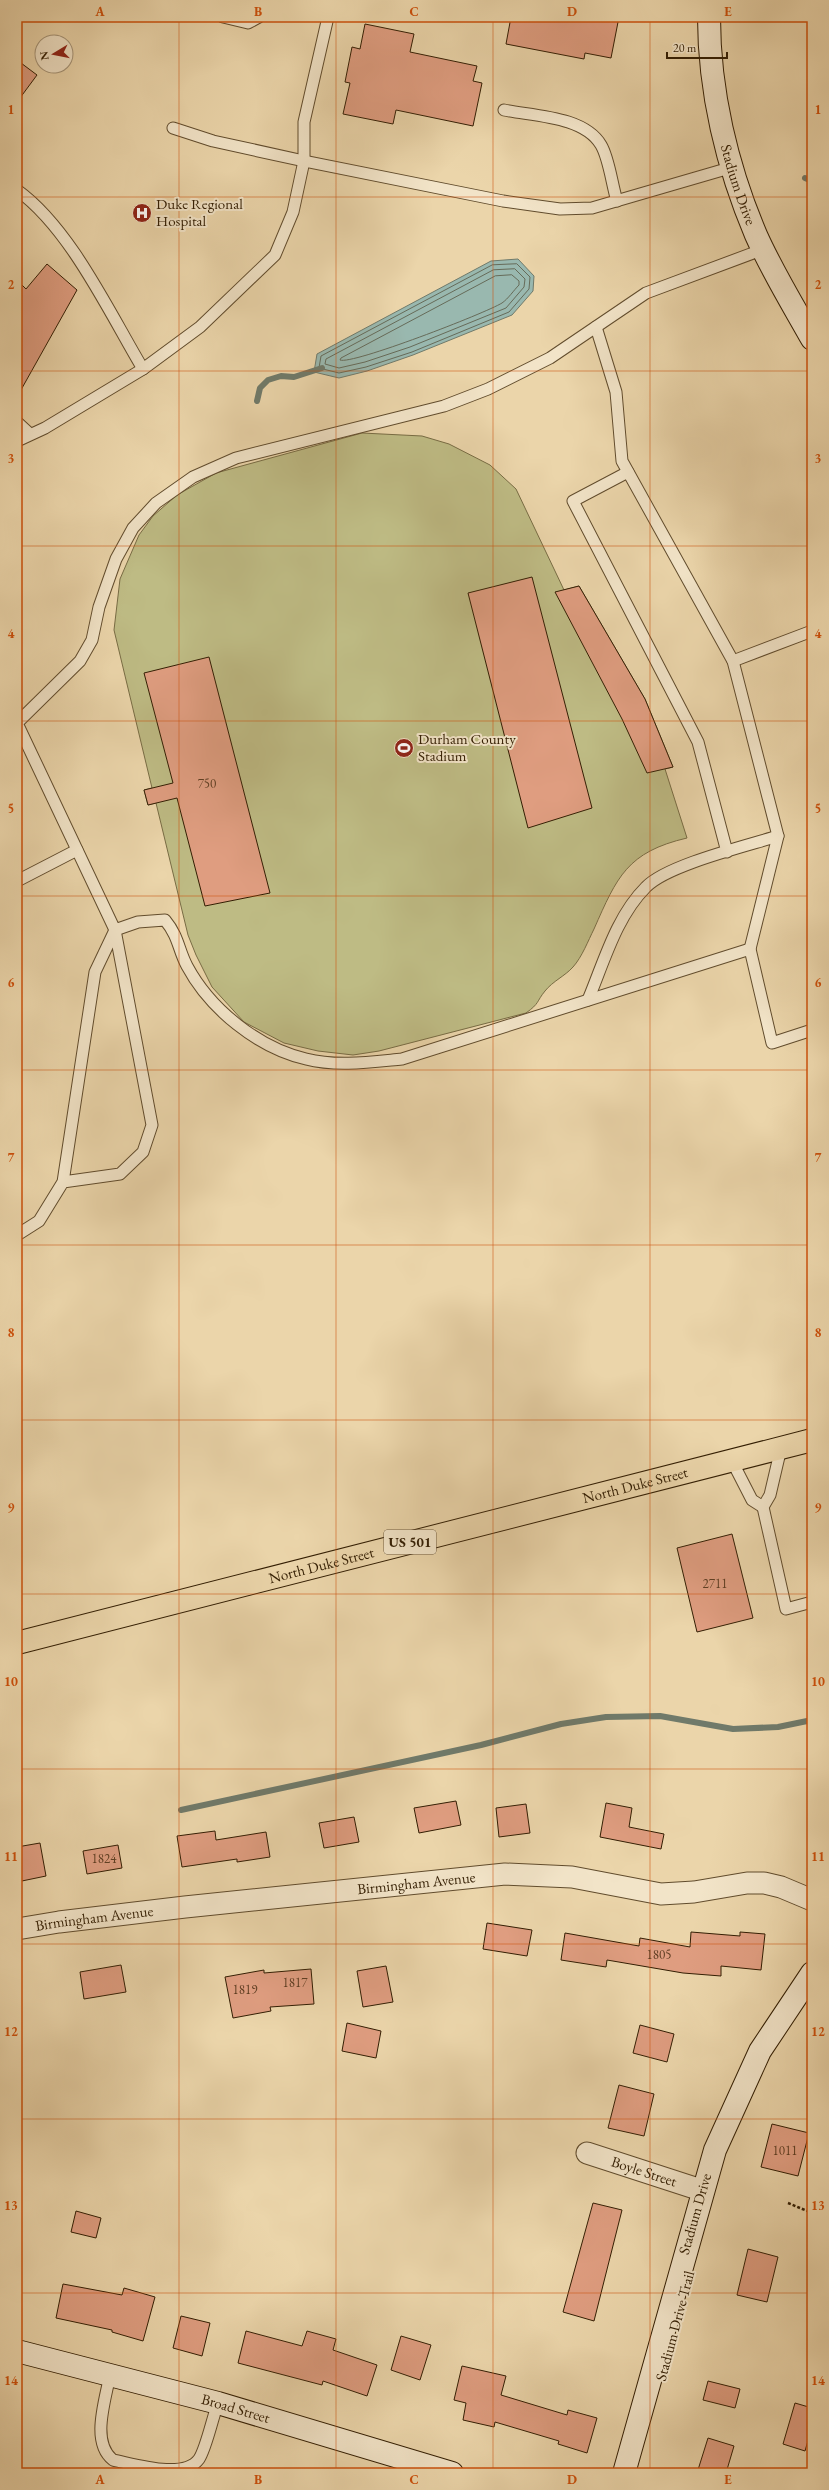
<svg xmlns="http://www.w3.org/2000/svg" width="829" height="2490" font-family="'EB Garamond',serif">
	<rect width="100%" height="100%" fill="#ebd5aa"/>
	<filter id="stains"><feTurbulence type="fractalNoise" baseFrequency=".005" numOctaves="4"/><feColorMatrix values="0 0 0 0 .2 0 0 0 0 .09 0 0 0 0 .02 0 0 0 .5 -.17"/></filter>
	<radialGradient id="worn" r=".72"><stop offset=".6" stop-color="#630" stop-opacity="0"/><stop offset="1" stop-color="#630" stop-opacity=".3"/></radialGradient>
	<path fill="#bebb84" stroke="#786c44" d="M 362,433 L 422,436 L 449,444 L 490,465 L 516,489 L 564,590 L 579,586 L 645,699 L 673,767 L 665,769 L 687,838 C 627,852 617,877 594,929 C 588,941 582,957 573,967 C 565,976 553,981 545,991 C 536,1002 540,1003 526,1013 L 379,1051 L 353,1055 L 318,1051 L 284,1043 L 244,1022 L 212,987 L 196,955 L 188,935 L 156,803 L 148,805 L 144,790 L 152,788 L 114,630 L 120,579 L 139,535 L 153,516 L 177,495 L 216,473 Z"/>
	<polygon fill="#99b8af" stroke="#707a6a" points="518,259 534,276 533,291 512,315 413,355 367,371 339,378 314,372 317,354 491,261"/>
	<g fill="none" stroke-linecap="round" stroke-linejoin="round">
		<g stroke="#666b59" stroke-width="1">
			<polygon points="517,264 530,277 529,289 509,312 412,352 366,367 339,373 319,368 321,356 492,265"/>
			<polygon points="515,269 525,279 524,287 506,308 410,347 365,362 339,368 325,364 326,359 493,270"/>
			<path d="M 512,275 L 519,281 L 519,285 C 514,290 508,299 502,303 C 486,313 352,365 340,360 L 341,358 L 495,276 Z"/>
		</g>
		<g stroke="#707a6a" stroke-width="6">
			<polyline points="805,178 812,181"/>
			<polyline points="257,401 260,388 268,380 281,376 294,377 322,368"/>
			<polyline points="181,1810 481,1745 561,1724 606,1717 660,1716 733,1729 778,1727 812,1720"/>
		</g>
	</g>
	<g fill="#df9d80" stroke="#331e03">
		<polygon points="511,17 619,17 611,58 585,53 584,59 506,44"/>
		<polygon points="365,24 414,34 410,52 477,66 473,81 482,83 473,126 396,110 393,124 343,114 350,83 345,82 352,47 360,49"/>
		<polygon points="17,60 37,75 17,102"/>
		<polygon points="47,264 77,290 17,397 17,280 26,289"/>
		<polygon points="532,577 592,808 528,828 468,593"/>
		<polygon points="579,586 645,699 673,767 647,773 622,719 555,592"/>
		<polygon points="209,657 270,893 205,906 177,798 148,805 144,790 173,783 144,673"/>
		<polygon points="732,1534 753,1618 697,1632 677,1548"/>
		<polygon points="456,1801 461,1825 419,1833 414,1808"/>
		<polygon points="606,1803 632,1808 629,1827 664,1834 661,1849 600,1837"/>
		<polygon points="526,1804 530,1833 499,1837 496,1808"/>
		<polygon points="354,1817 359,1842 324,1848 319,1823"/>
		<polygon points="215,1831 216,1840 266,1832 270,1857 237,1862 237,1859 182,1867 177,1836"/>
		<polygon points="40,1843 46,1876 17,1882 17,1847"/>
		<polygon points="118,1845 122,1868 87,1874 83,1851"/>
		<polygon points="487,1923 532,1930 527,1956 483,1949"/>
		<polygon points="691,1932 740,1936 740,1932 765,1934 761,1970 721,1966 721,1976 683,1973 607,1960 606,1967 561,1960 565,1933 639,1946 640,1938 690,1947"/>
		<polygon points="121,1965 126,1992 84,1999 80,1972"/>
		<polygon points="386,1966 393,2002 363,2007 357,1971"/>
		<polygon points="311,1969 314,2004 270,2007 271,2011 233,2018 225,1977 264,1970 264,1973"/>
		<polygon points="347,2023 381,2031 376,2058 342,2051"/>
		<polygon points="640,2025 674,2034 667,2062 633,2053"/>
		<polygon points="619,2085 654,2094 644,2136 608,2128"/>
		<polygon points="772,2124 809,2133 798,2176 761,2167"/>
		<polygon points="593,2203 622,2210 594,2321 563,2312"/>
		<polygon points="76,2211 101,2218 96,2238 71,2232"/>
		<polygon points="748,2249 778,2257 767,2302 737,2295"/>
		<polygon points="63,2284 122,2295 124,2288 155,2297 143,2341 112,2332 112,2330 56,2318"/>
		<polygon points="181,2316 210,2323 202,2356 173,2348"/>
		<polygon points="246,2331 302,2346 307,2331 336,2339 333,2350 377,2365 367,2396 323,2381 322,2385 238,2363"/>
		<polygon points="401,2336 431,2345 420,2380 391,2370"/>
		<polygon points="462,2366 506,2376 501,2395 567,2415 568,2410 597,2418 587,2453 558,2444 559,2441 495,2422 494,2427 463,2420 466,2403 454,2400"/>
		<polygon points="708,2381 740,2389 735,2408 703,2400"/>
		<polygon points="795,2403 812,2408 812,2427 805,2451 783,2444"/>
		<polygon points="708,2438 734,2446 726,2473 697,2473"/>
	</g>
	<g fill="none" stroke-linecap="round" stroke-linejoin="round">
		<g stroke="#614c2d" stroke-width="13">
			<g id="lane">
				<polyline points="223,17 248,23 259,17"/>
				<path d="M 504,110 C 533,116 584,116 601,145 C 609,158 612,185 617,201"/>
				<polyline points="173,128 213,141 304,161 503,201 560,209 592,208 733,167"/>
				<path d="M 17,190 C 70,228 109,312 143,369"/>
				<polyline points="596,327 616,392 622,461 733,661 778,836 750,949 772,1043 812,1030"/>
				<polyline points="17,422 30,434"/>
				<polyline points="17,441 45,428 143,369 200,327 275,255 293,212 304,161 304,122 328,17"/>
				<polyline points="628,472 573,501 698,742 727,852"/>
				<polyline points="733,661 812,631"/>
				<polyline points="17,881 77,850"/>
				<path d="M 750,949 L 402,1059 C 371,1062 337,1067 306,1059 C 258,1048 210,1009 187,966 C 178,949 179,937 165,920 L 138,922 L 115,930 L 17,723 L 80,661 L 92,640 L 99,607 L 116,559 L 133,528 L 156,503 L 193,477 L 236,458 L 444,406 L 488,389 L 550,358 L 646,293 L 764,249"/>
				<path d="M 588,1000 C 604,962 616,917 646,887 C 667,865 746,846 778,836"/>
				<polyline points="17,1235 39,1221 63,1182 95,972 115,930 152,1125 143,1152 120,1174 63,1182"/>
				<polyline points="781,1448 770,1495 763,1507 786,1609 812,1602"/>
				<polyline points="732,1461 752,1500 763,1507"/>
				<path d="M 110,2374 C 106,2399 90,2442 113,2460 C 134,2464 184,2480 199,2459 C 206,2449 213,2416 218,2403"/>
			</g>
		</g>
		<g stroke="#614c2d" stroke-width="23">
			<g id="street">
				<path id="s1" d="M 17,1929 L 59,1922 L 185,1907 L 505,1874 L 572,1877 L 661,1894 L 694,1892 L 747,1883 L 764,1883 L 781,1887 L 812,1900"/>
				<path id="s2" d="M 587,2153 L 701,2190"/>
			</g>
		</g>
		<g stroke="#331e03" stroke-width="24">
			<g id="secondary">
				<path id="s3" d="M 709,17 C 709,91 727,167 756,235 C 772,271 793,305 812,339"/>
				<path id="s4" d="M 17,2351 L 218,2403 L 452,2473"/>
				<polyline points="624,2473 715,2150 760,2051 812,1973"/>
			</g>
		</g>
		<g stroke="#331e03" stroke-width="24">
			<g id="highway">
				<path id="s5" d="M 17,1643 L 812,1440"/>
			</g>
		</g>
		<polyline stroke="#331e03" stroke-width="2.5" stroke-dasharray="3 2" stroke-linecap="butt" points="788,2203 812,2213"/>
		<use href="#lane" stroke="#f2e4c8" stroke-width="11"/>
		<use href="#street" stroke="#f2e4c8" stroke-width="21"/>
		<use href="#secondary" stroke="#f2e4c8" stroke-width="22"/>
		<use href="#highway" stroke="#ebd5aa" stroke-width="22"/>
	</g>
	<path fill="none" stroke="#cd500b" stroke-width="1" stroke-opacity="0.55" d="M 179,17 L 179,2473M 336,17 L 336,2473M 493,17 L 493,2473M 650,17 L 650,2473M 17,197 L 812,197M 17,371 L 812,371M 17,546 L 812,546M 17,721 L 812,721M 17,896 L 812,896M 17,1070 L 812,1070M 17,1245 L 812,1245M 17,1420 L 812,1420M 17,1594 L 812,1594M 17,1769 L 812,1769M 17,1944 L 812,1944M 17,2119 L 812,2119M 17,2293 L 812,2293"/>
	<defs>
		<g id="hospital-disc" transform="scale(1)"><circle r="9.5" fill="#8f2418" stroke="#f2e4c8"/><path d="M-5-5h3v3.5h4V-5h3V5h-3V1.5h-4V5h-3Z" fill="#fff"/></g>
		<g id="stadium-disc" transform="scale(1)"><circle r="9.5" fill="#8f2418" stroke="#f2e4c8"/><path d="M0-5a6.5 5 0 1 0 0 10a6.5 5 0 1 0 0-10ZM-3.5-1.8h7v3.6h-7Z" fill="#fff"/></g>
	</defs>
	<g fill-rule="evenodd">
		<use href="#hospital-disc" x="142" y="213"/>
		<use href="#stadium-disc" x="404" y="748"/>
	</g>
	<g text-anchor="middle" stroke-width="4" stroke-linejoin="round" paint-order="stroke">
		<g font-size="13" fill="#5e3e22">
			<text x="207" y="788">750</text>
			<text x="715" y="1588">2711</text>
			<text x="104" y="1863">1824</text>
			<text x="659" y="1959">1805</text>
			<text x="295" y="1987">1817</text>
			<text x="245" y="1994">1819</text>
			<text x="785" y="2155">1011</text>
		</g>
		<rect fill="#f2e4c8" stroke="#6c593e" stroke-width="1" x="384" y="1530" width="52" height="24" rx="3"/>
		<g font-size="14" font-weight="bold" fill="#331e03">
			<text x="410" y="1547">US 501</text>
		</g>
		<g font-size="15" fill="#331e03" stroke="#f2e4c8">
			<text dy="5" stroke="none"><textPath href="#s3" startOffset="171">Stadium Drive</textPath></text>
			<text dy="5" stroke="none"><textPath href="#s5" startOffset="638">North Duke Street</textPath></text>
			<text dy="5" stroke="none"><textPath href="#s5" startOffset="314">North Duke Street</textPath></text>
			<text dy="5" stroke="none"><textPath href="#s1" startOffset="402">Birmingham Avenue</textPath></text>
			<text dy="5" stroke="none"><textPath href="#s1" startOffset="78">Birmingham Avenue</textPath></text>
			<text dy="5" stroke="none"><textPath href="#s2" startOffset="60">Boyle Street</textPath></text>
			<text transform="translate(695 2214) rotate(-74)" y="5">Stadium Drive</text>
			<text transform="translate(675 2326) rotate(-75)" y="5">Stadium Drive Trail</text>
			<text dy="5" stroke="none"><textPath href="#s4" startOffset="226">Broad Street</textPath></text>
		</g>
		<g font-size="15" fill="#331e03" stroke="#f2e4c8" text-anchor="start">
			<text x="156" y="209">Duke Regional<tspan x="156" dy="17">Hospital</tspan></text>
			<text x="418" y="744">Durham County<tspan x="418" dy="17">Stadium</tspan></text>
		</g>
	</g>
	<rect width="829" height="2490" fill="none" stroke="#ebd5aa" stroke-width="44"/>
	<g transform="translate(54 54) rotate(260)"><circle r="19" fill="#f2e4c8" stroke="#a69579"/>
	<path d="M0-3L7 15L0 10L-7 15Z" fill="#8f2418"/>
	<text y="-6" font-size="11" font-weight="bold" text-anchor="middle" fill="#331e03">N</text>
	</g>
	<path d="M667 52v6h60v-6" fill="none" stroke="#331e03" stroke-width="2"/>
	<text x="673" y="52" font-size="12" fill="#331e03" stroke="#f2e4c8" stroke-width="3" paint-order="stroke">20 m</text>
	<rect x="22" y="22" width="785" height="2446" fill="none" stroke="#cd500b" stroke-width="1.5"/>
	<g font-size="13" text-anchor="middle" font-weight="bold" fill="#cd500b">
		<text x="100" y="16">A</text>
		<text x="258" y="16">B</text>
		<text x="414" y="16">C</text>
		<text x="572" y="16">D</text>
		<text x="728" y="16">E</text>
		<text x="11" y="114">1</text>
		<text x="818" y="114">1</text>
		<text x="11" y="289">2</text>
		<text x="818" y="289">2</text>
		<text x="11" y="463">3</text>
		<text x="818" y="463">3</text>
		<text x="11" y="638">4</text>
		<text x="818" y="638">4</text>
		<text x="11" y="813">5</text>
		<text x="818" y="813">5</text>
		<text x="11" y="987">6</text>
		<text x="818" y="987">6</text>
		<text x="11" y="1162">7</text>
		<text x="818" y="1162">7</text>
		<text x="11" y="1337">8</text>
		<text x="818" y="1337">8</text>
		<text x="11" y="1512">9</text>
		<text x="818" y="1512">9</text>
		<text x="11" y="1686">10</text>
		<text x="818" y="1686">10</text>
		<text x="11" y="1861">11</text>
		<text x="818" y="1861">11</text>
		<text x="11" y="2036">12</text>
		<text x="818" y="2036">12</text>
		<text x="11" y="2210">13</text>
		<text x="818" y="2210">13</text>
		<text x="11" y="2385">14</text>
		<text x="818" y="2385">14</text>
		<text x="100" y="2484">A</text>
		<text x="258" y="2484">B</text>
		<text x="414" y="2484">C</text>
		<text x="572" y="2484">D</text>
		<text x="728" y="2484">E</text>
	</g>
	<rect width="100%" height="100%" filter="url(#stains)"/>
	<rect width="100%" height="100%" fill="url(#worn)"/>
</svg>
